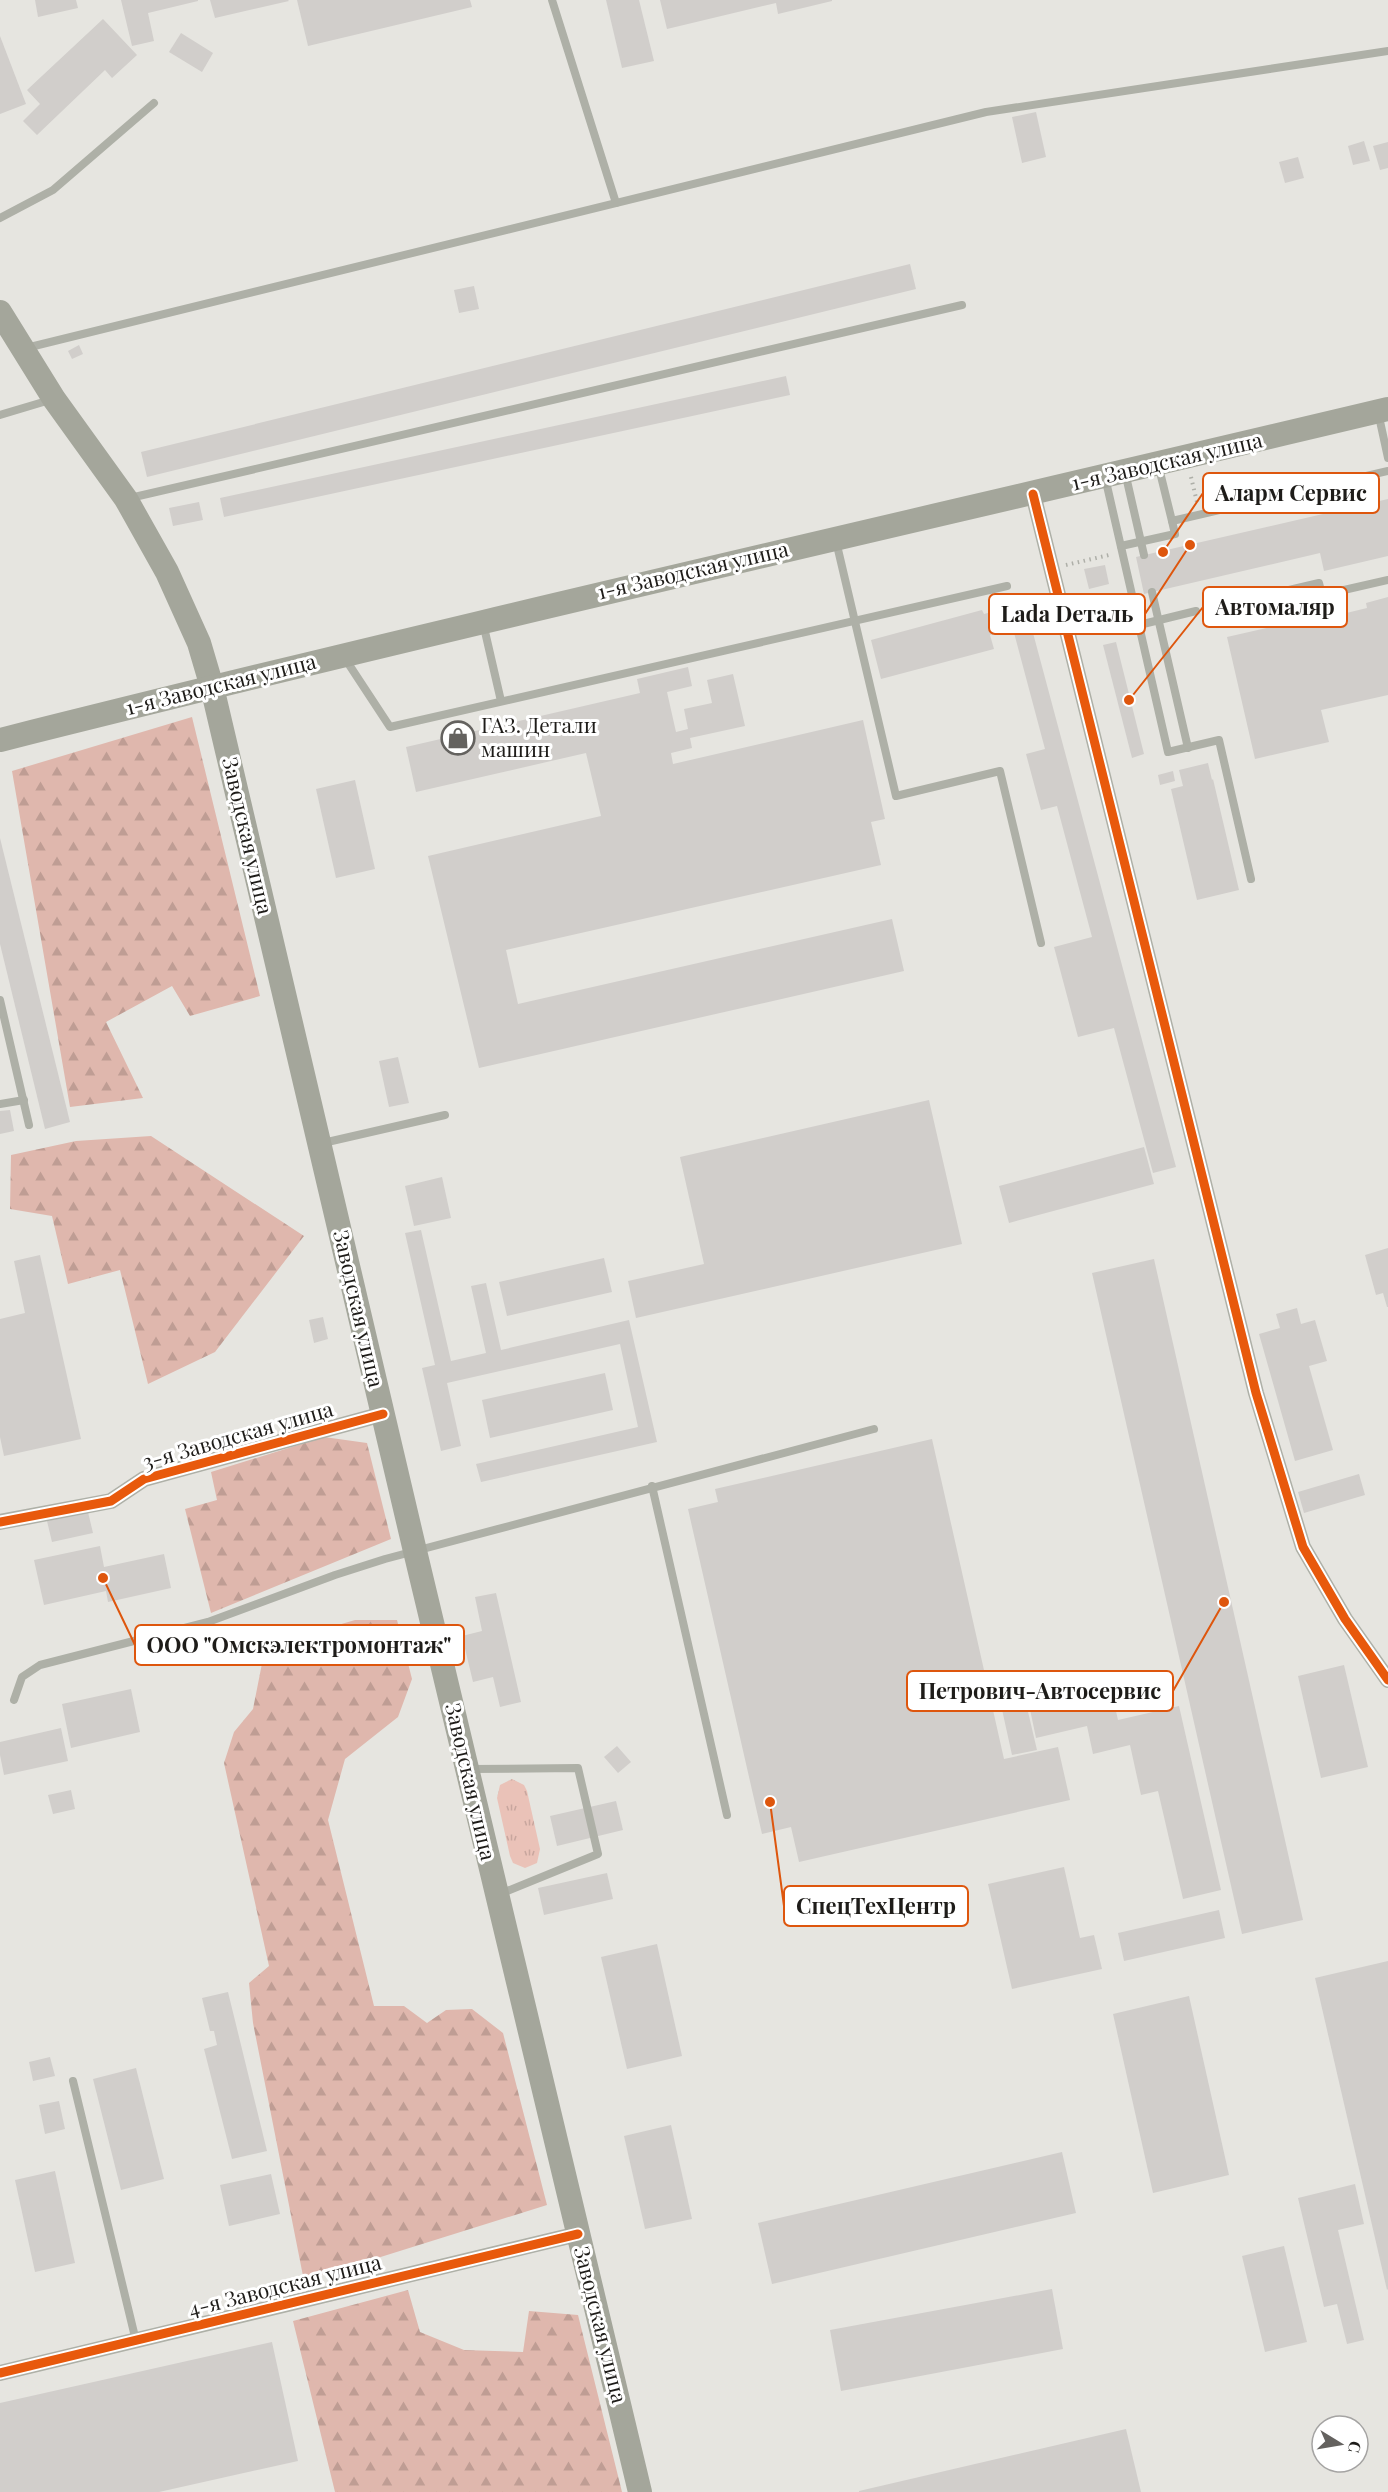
<svg xmlns="http://www.w3.org/2000/svg" width="1388" height="2492" font-family="'Playfair Display',serif">
	<defs>
		<pattern id="grass-tufts" width="24" height="20" patternUnits="userSpaceOnUse" patternTransform="scale(1.5)"><rect width="24" height="20" fill="#eac2b8"/><path d="M3 7l-1-3M5 7V3M7 7l1-3M15 17l-1-3M17 17v-4M19 17l1-3" fill="none" stroke="#c8a69e"/></pattern>
		<pattern id="forest-firs" width="22" height="20" patternUnits="userSpaceOnUse" patternTransform="scale(1.5)"><rect width="22" height="20" fill="#dfb7ad"/><path d="M5 1l3.5 6h-7zM16 11l3.5 6h-7z" fill="#bf9d94"/></pattern>
	</defs>
	<rect width="100%" height="100%" fill="#e6e5e0"/>
	<polygon fill="url(#grass-tufts)" points="512,1779 524,1785 527,1791 540,1849 537,1863 525,1868 513,1863 510,1856 497,1798 500,1785"/>
	<g fill="url(#forest-firs)">
		<polygon points="192,717 260,996 190,1016 172,986 106,1022 143,1098 70,1107 12,771"/>
		<polygon points="151,1136 304,1236 215,1352 148,1384 120,1270 68,1284 52,1216 10,1209 11,1155 76,1141"/>
		<polygon points="324,1437 367,1443 391,1539 211,1613 185,1509 217,1500 211,1472"/>
		<polygon points="355,1620 397,1620 412,1679 398,1717 345,1759 328,1820 374,2006 404,2006 427,2023 446,2010 472,2009 503,2033 547,2205 304,2281 253,2023 249,1983 269,1966 224,1763 234,1732 253,1709 269,1628 294,1638"/>
		<polygon points="408,2290 420,2332 464,2350 523,2352 529,2311 578,2315 622,2492 335,2492 293,2321"/>
	</g>
	<g fill="#d1cecb">
		<polygon points="35,0 76,0 78,8 38,17"/>
		<polygon points="121,0 198,0 198,1 148,13 154,41 132,46"/>
		<polygon points="210,0 288,0 289,1 215,18"/>
		<polygon points="297,0 470,0 472,7 308,46"/>
		<polygon points="606,0 639,0 654,61 622,68"/>
		<polygon points="660,0 832,0 832,1 778,14 776,3 667,29"/>
		<polygon points="103,19 137,55 112,78 105,70 37,135 23,121 40,104 27,90"/>
		<polygon points="181,33 213,53 202,72 169,52"/>
		<polygon points="0,36 26,104 0,114"/>
		<polygon points="1036,112 1046,157 1022,163 1012,117"/>
		<polygon points="1364,141 1370,161 1353,165 1348,146"/>
		<polygon points="1388,142 1388,168 1380,170 1373,146"/>
		<polygon points="1298,157 1304,178 1285,183 1279,162"/>
		<polygon points="910,264 916,289 147,477 141,452"/>
		<polygon points="474,286 479,309 459,313 454,290"/>
		<polygon points="79,345 83,354 72,359 68,351"/>
		<polygon points="786,376 790,395 224,517 220,498"/>
		<polygon points="1388,499 1388,556 1324,571 1320,553 1144,594 1136,557"/>
		<polygon points="199,502 203,520 173,526 169,508"/>
		<polygon points="1105,565 1109,584 1089,589 1084,569"/>
		<polygon points="1388,597 1388,695 1321,710 1329,742 1255,759 1227,637 1301,620 1301,624 1367,608 1366,603"/>
		<polygon points="1025,603 1176,1167 1153,1173 1114,1028 1078,1037 1054,947 1092,937 1057,806 1041,810 1026,754 1045,749 1013,629 990,635 994,649 881,679 871,640 982,610 984,614"/>
		<polygon points="1116,642 1144,754 1132,758 1103,645"/>
		<polygon points="688,667 692,686 667,692 676,732 688,729 684,709 712,703 707,680 733,674 745,726 690,738 692,748 671,753 673,764 863,720 885,819 871,822 881,865 506,950 518,1004 892,919 904,971 479,1068 428,856 601,816 586,753 416,792 406,747 640,693 637,679"/>
		<polygon points="1208,763 1212,780 1213,779 1239,890 1197,900 1171,789 1183,786 1179,770"/>
		<polygon points="1173,771 1175,781 1160,785 1158,775"/>
		<polygon points="355,780 375,869 336,878 316,789"/>
		<polygon points="0,838 70,1122 45,1129 0,944"/>
		<polygon points="398,1057 409,1103 389,1107 379,1061"/>
		<polygon points="929,1100 962,1244 636,1318 628,1281 704,1264 680,1157"/>
		<polygon points="10,1110 14,1131 0,1134 0,1111"/>
		<polygon points="1144,1147 1154,1184 1009,1223 999,1186"/>
		<polygon points="442,1177 451,1218 414,1226 405,1186"/>
		<polygon points="421,1230 451,1361 486,1353 471,1286 486,1283 501,1350 629,1320 657,1442 481,1482 476,1464 638,1427 620,1344 447,1383 461,1446 441,1451 422,1368 435,1365 405,1233"/>
		<polygon points="1388,1248 1388,1307 1387,1307 1383,1293 1376,1295 1365,1255"/>
		<polygon points="40,1255 81,1439 4,1456 0,1437 0,1319 25,1313 14,1261"/>
		<polygon points="604,1258 612,1292 507,1316 499,1282"/>
		<polygon points="1154,1259 1303,1920 1242,1934 1092,1273"/>
		<polygon points="1297,1308 1301,1324 1315,1320 1327,1361 1309,1366 1333,1450 1295,1461 1259,1334 1280,1328 1276,1314"/>
		<polygon points="323,1317 328,1339 314,1343 309,1320"/>
		<polygon points="605,1373 613,1410 490,1438 482,1400"/>
		<polygon points="932,1439 1004,1759 1058,1747 1070,1800 799,1862 791,1827 762,1834 688,1509 718,1502 715,1489"/>
		<polygon points="1359,1474 1365,1495 1304,1513 1298,1492"/>
		<polygon points="88,1512 93,1533 52,1542 47,1521"/>
		<polygon points="100,1546 104,1567 164,1554 171,1588 108,1602 106,1591 44,1605 34,1560"/>
		<polygon points="496,1593 521,1702 500,1707 493,1677 473,1682 462,1636 482,1631 475,1597"/>
		<polygon points="1344,1665 1368,1767 1321,1778 1298,1676"/>
		<polygon points="1108,1676 1118,1720 1179,1706 1221,1890 1183,1899 1158,1791 1141,1795 1130,1745 1093,1754 1087,1726 1036,1738 1027,1695"/>
		<polygon points="131,1689 140,1732 71,1748 62,1704"/>
		<polygon points="1025,1699 1037,1750 1012,1755 1001,1705"/>
		<polygon points="61,1728 68,1761 4,1775 0,1755 0,1742"/>
		<polygon points="617,1746 631,1762 618,1773 604,1757"/>
		<polygon points="71,1790 75,1809 53,1814 48,1795"/>
		<polygon points="616,1801 623,1830 557,1846 550,1816"/>
		<polygon points="1064,1867 1080,1938 1094,1935 1102,1969 1012,1989 988,1884"/>
		<polygon points="607,1873 613,1899 544,1915 538,1888"/>
		<polygon points="1219,1910 1225,1938 1124,1961 1118,1933"/>
		<polygon points="657,1944 682,2056 627,2069 601,1957"/>
		<polygon points="1388,1961 1388,2289 1387,2290 1315,1978"/>
		<polygon points="228,1992 267,2151 232,2159 204,2049 217,2045 214,2031 210,2031 202,1998"/>
		<polygon points="1189,1996 1229,2175 1153,2193 1113,2014"/>
		<polygon points="50,2057 55,2076 33,2081 29,2062"/>
		<polygon points="136,2068 164,2179 121,2190 93,2079"/>
		<polygon points="59,2101 65,2129 45,2134 39,2105"/>
		<polygon points="671,2125 692,2219 645,2229 624,2136"/>
		<polygon points="1062,2152 1076,2213 772,2284 758,2223"/>
		<polygon points="55,2171 75,2263 35,2272 15,2180"/>
		<polygon points="271,2174 280,2214 229,2226 220,2185"/>
		<polygon points="1355,2184 1364,2224 1338,2230 1364,2340 1347,2344 1337,2304 1324,2307 1298,2198"/>
		<polygon points="1284,2246 1307,2342 1265,2352 1242,2256"/>
		<polygon points="1052,2289 1063,2349 841,2391 830,2330"/>
		<polygon points="272,2342 298,2461 159,2492 0,2492 0,2403"/>
		<polygon points="1126,2429 1141,2492 859,2492 859,2491"/>
	</g>
	<g fill="none" stroke-linecap="round" stroke-linejoin="round">
		<g stroke="#aeafa8" stroke-width="4" stroke-dasharray="1.5 4.5" stroke-linecap="butt">
			<polyline points="1191,477 1197,502"/>
			<polyline points="1066,565 1109,555"/>
		</g>
		<g stroke="#aeb0a7" stroke-width="8">
			<polyline points="552,0 616,203"/>
			<polyline points="0,218 53,190 154,103"/>
			<polyline points="26,348 986,112 1388,51"/>
			<polyline points="1378,412 1388,458"/>
			<polyline points="0,415 50,400"/>
			<polyline points="1158,464 1172,521 1388,471"/>
			<polyline points="1125,472 1144,555"/>
			<polyline points="1105,477 1168,752 1219,740 1251,879"/>
			<polyline points="130,498 962,305"/>
			<polyline points="836,541 896,796 1000,771 1041,943"/>
			<polyline points="1121,546 1175,534 1172,521"/>
			<polyline points="1152,592 1188,748"/>
			<polyline points="1225,605 1319,583 1322,595 1388,580"/>
			<polyline points="483,623 501,701"/>
			<polyline points="1139,625 1196,611"/>
			<polyline points="344,657 390,727 1007,586"/>
			<polyline points="0,1000 29,1125"/>
			<polyline points="0,1104 24,1100"/>
			<polyline points="323,1143 445,1115"/>
			<polyline points="652,1486 727,1815"/>
			<polyline points="14,1700 22,1677 40,1665 208,1622 335,1575 385,1559 874,1429"/>
			<polyline points="470,1769 578,1768 598,1854 500,1894"/>
			<polyline points="73,2081 136,2341"/>
		</g>
		<g stroke="#aeb0a7" stroke-width="16">
			<polyline points="1033,494 1256,1393 1303,1547 1345,1619 1388,1680"/>
			<polyline points="0,1522 111,1501 144,1479 383,1414"/>
			<polyline points="0,2373 578,2234"/>
		</g>
		<g stroke="#a4a69b" stroke-width="24">
			<polyline points="0,312 54,399 126,499 167,572 199,643 212,687 415,1551 640,2492"/>
			<path d="M 0,740 C 461,624 925,519 1388,409"/>
		</g>
		<g stroke="#fff" stroke-width="13">
			<g id="cycleway">
				<polyline points="1033,494 1256,1393 1303,1547 1345,1619 1388,1680"/>
				<polyline points="0,1522 111,1501 144,1479 383,1414"/>
				<polyline points="0,2373 578,2234"/>
			</g>
		</g>
		<use href="#cycleway" stroke="#e8590c" stroke-width="9"/>
	</g>
	<defs>
		<g id="shop-ring" transform="scale(1.725)"><circle r="9.5" fill="#fff" stroke="#64625f" stroke-width="1.5"/><path d="M-5-2.5h2.3a2.7 3.5 0 0 1 5.4 0H5L5.5 6h-11ZM-1.5-2.5h3a1.5 2.3 0 0 0-3 0Z" fill="#64625f"/></g>
	</defs>
	<g fill-rule="evenodd">
		<use href="#shop-ring" x="458" y="738"/>
	</g>
	<g text-anchor="middle" stroke-width="6" stroke-linejoin="round" paint-order="stroke">
		<g font-size="21" fill="#1e1c19" stroke="#fff">
			<text transform="translate(1167 462) rotate(-13)" y="7">1-я Заводская улица</text>
			<text transform="translate(693 571) rotate(-13)" y="7">1-я Заводская улица</text>
			<text transform="translate(221 685) rotate(-14)" y="7">1-я Заводская улица</text>
			<text transform="translate(247 836) rotate(77)" y="7">Заводская улица</text>
			<text transform="translate(358 1309) rotate(77)" y="7">Заводская улица</text>
			<text transform="translate(238 1436) rotate(-16)" y="7">3-я Заводская улица</text>
			<text transform="translate(470 1782) rotate(77)" y="7">Заводская улица</text>
			<text transform="translate(285 2286) rotate(-14)" y="7">4-я Заводская улица</text>
			<text transform="translate(600 2325) rotate(76)" y="7">Заводская улица</text>
		</g>
		<g font-size="21" fill="#1e1c19" stroke="#fff" text-anchor="start">
			<text x="481" y="733">ГАЗ. Детали<tspan x="481" dy="24">машин</tspan></text>
		</g>
	</g>
	<path fill="none" stroke="#de560d" stroke-width="2" d="M1163 552L1203 493M1129 700L1203 607M1190 545L1145 614M103 1578L135 1645M1224 1602L1173 1691M770 1802L784 1906"/>
	<g fill="#de560d" stroke="#fff" stroke-width="2">
		<circle cx="1163" cy="552" r="6"/>
		<circle cx="1129" cy="700" r="6"/>
		<circle cx="1190" cy="545" r="6"/>
		<circle cx="103" cy="1578" r="6"/>
		<circle cx="1224" cy="1602" r="6"/>
		<circle cx="770" cy="1802" r="6"/>
	</g>
	<g fill="#fff" stroke="#de560d" stroke-width="2">
		<rect x="1203" y="473" width="176" height="40" rx="6"/>
		<rect x="1203" y="587" width="144" height="40" rx="6"/>
		<rect x="989" y="594" width="156" height="40" rx="6"/>
		<rect x="135" y="1625" width="329" height="40" rx="6"/>
		<rect x="907" y="1671" width="266" height="40" rx="6"/>
		<rect x="784" y="1886" width="184" height="40" rx="6"/>
	</g>
	<g font-size="22" text-anchor="middle" font-weight="bold" fill="#1e1c19">
		<text x="1291" y="501">Аларм Сервис</text>
		<text x="1275" y="615">Автомаляр</text>
		<text x="1067" y="622">Lada Dеталь</text>
		<text x="299" y="1653">ООО "Омскэлектромонтаж"</text>
		<text x="1040" y="1699">Петрович-Автосервис</text>
		<text x="876" y="1914">СпецТехЦентр</text>
	</g>
	<g transform="translate(1340 2444) rotate(101)"><circle r="28" fill="#ffffff" stroke="#a5a4a3" stroke-width="1.5"/>
	<path d="M0-4.5L10 22L0 15L-10 22Z" fill="#64625f"/>
	<text y="-9" font-size="16" font-weight="bold" text-anchor="middle" fill="#1e1c19">С</text>
	</g>
</svg>
